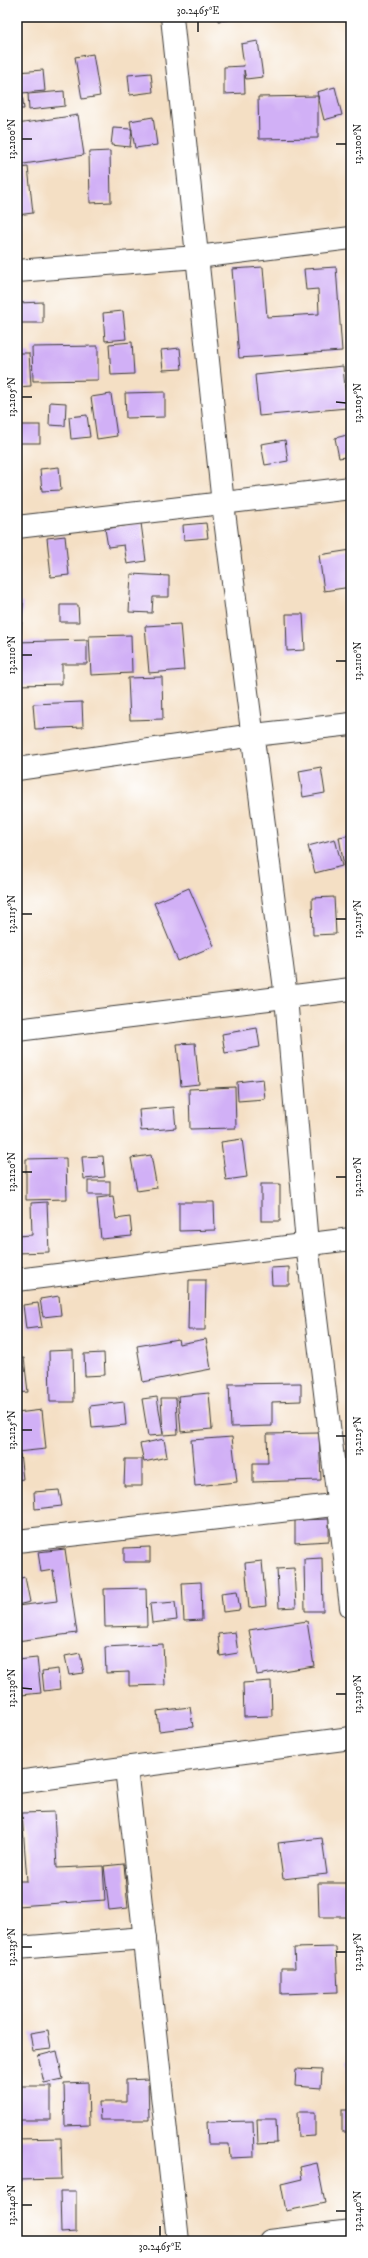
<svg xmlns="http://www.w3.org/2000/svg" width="368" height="2258" font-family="'IM FELL DW Pica',serif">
	<rect width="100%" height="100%" fill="#fff"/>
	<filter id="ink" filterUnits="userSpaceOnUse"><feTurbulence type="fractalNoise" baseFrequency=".025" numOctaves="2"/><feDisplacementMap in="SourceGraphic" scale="8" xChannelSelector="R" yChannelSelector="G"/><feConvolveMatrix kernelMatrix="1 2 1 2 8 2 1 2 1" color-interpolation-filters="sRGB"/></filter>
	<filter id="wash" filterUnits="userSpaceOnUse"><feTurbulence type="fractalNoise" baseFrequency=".012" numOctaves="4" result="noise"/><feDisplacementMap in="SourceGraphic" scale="16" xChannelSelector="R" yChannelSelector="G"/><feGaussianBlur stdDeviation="0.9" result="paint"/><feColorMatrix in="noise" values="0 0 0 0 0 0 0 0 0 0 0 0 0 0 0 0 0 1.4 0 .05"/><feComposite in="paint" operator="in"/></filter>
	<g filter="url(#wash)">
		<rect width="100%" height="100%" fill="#f4dfc4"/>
		<g id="blocks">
			<g fill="#d1b0f6">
				<polygon points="218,17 234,17 234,19 218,21"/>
				<polygon points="258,41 263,77 246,79 244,70 245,93 224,94 224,67 244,66 241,44"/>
				<polygon points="93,54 100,96 82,99 75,57"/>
				<polygon points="43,70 45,91 22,93 24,109 17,109 17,72"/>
				<polygon points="151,73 153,92 130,95 128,75"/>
				<polygon points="335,87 342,115 324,120 317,92"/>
				<polygon points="351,89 351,124 350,124 349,90"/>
				<polygon points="64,91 65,106 29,110 28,94"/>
				<polygon points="318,96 318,138 259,139 258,97"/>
				<polygon points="78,115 84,155 17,165 17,124"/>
				<polygon points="153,117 157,145 135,148 130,121"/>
				<polygon points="113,128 132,129 130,147 111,145"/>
				<polygon points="110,151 111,202 90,203 89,152"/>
				<polygon points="28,167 33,213 17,215 17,168"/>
				<polygon points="263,267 267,317 319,314 318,289 306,290 304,269 336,267 342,351 239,358 232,269"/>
				<polygon points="43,302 43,323 17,323 17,303"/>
				<polygon points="123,311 126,339 105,341 103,313"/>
				<polygon points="348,335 351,335 351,350 350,350"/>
				<polygon points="132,342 134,374 111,375 109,344"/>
				<polygon points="98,346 98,380 33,381 32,347"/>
				<polygon points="180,348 182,369 163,370 161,350"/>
				<polygon points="17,353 29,353 31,386 17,387"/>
				<polygon points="343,366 347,408 259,416 255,375"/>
				<polygon points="165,392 165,417 126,418 125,393"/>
				<polygon points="111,394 117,436 97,439 91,397"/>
				<polygon points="50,402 66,403 65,426 49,425"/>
				<polygon points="87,415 90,437 71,439 69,417"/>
				<rect x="17" y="425" width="23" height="18"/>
				<polygon points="351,434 351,456 339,458 335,438"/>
				<polygon points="285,440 288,461 265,465 261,444"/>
				<polygon points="59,467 61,490 42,491 40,469"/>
				<polygon points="141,523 146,561 127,564 124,545 108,547 105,529"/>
				<polygon points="206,523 208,538 184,540 183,525"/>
				<polygon points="65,536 69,575 51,577 47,538"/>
				<polygon points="351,550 351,587 324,591 319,555"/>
				<polygon points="131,574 169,576 169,597 153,597 152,613 129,612"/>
				<polygon points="17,602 23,603 21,634 17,633"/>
				<polygon points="60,605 78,605 79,622 60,622"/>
				<polygon points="286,614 303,614 305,650 287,651"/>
				<polygon points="180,624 184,670 149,673 145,626"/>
				<polygon points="131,635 132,673 91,675 89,636"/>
				<polygon points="87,640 87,664 62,664 62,684 17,685 17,642"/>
				<polygon points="162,677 163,719 130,720 128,678"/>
				<polygon points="82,702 83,727 35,729 33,704"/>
				<polygon points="321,767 325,793 303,797 299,771"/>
				<polygon points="351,835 351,883 347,884 339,837"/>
				<polygon points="335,839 342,866 315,873 308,846"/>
				<polygon points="189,888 214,946 178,961 154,903"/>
				<polygon points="334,897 336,934 313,935 312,898"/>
				<polygon points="257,1028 260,1047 225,1053 222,1034"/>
				<polygon points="195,1043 199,1084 181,1086 177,1044"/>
				<polygon points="263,1079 265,1099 238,1101 237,1082"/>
				<polygon points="235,1087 236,1128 190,1129 189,1089"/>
				<polygon points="174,1107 176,1128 141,1131 139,1110"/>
				<polygon points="242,1139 247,1177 226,1180 221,1142"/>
				<polygon points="151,1155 157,1188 137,1191 131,1158"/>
				<polygon points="103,1156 105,1177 84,1179 82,1157"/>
				<polygon points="66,1158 67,1199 26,1200 26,1159"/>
				<rect x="88" y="1181" width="22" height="14"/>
				<rect x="261" y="1184" width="19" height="37"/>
				<polygon points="113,1196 116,1219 130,1217 132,1236 101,1239 97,1198"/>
				<polygon points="47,1202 49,1252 17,1253 17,1236 32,1235 31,1203"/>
				<polygon points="179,1202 214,1202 215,1230 179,1231"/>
				<polygon points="289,1267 289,1285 272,1285 271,1268"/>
				<polygon points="189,1280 206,1280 205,1330 188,1330"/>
				<polygon points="59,1296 61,1315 43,1317 40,1299"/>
				<polygon points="38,1303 42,1327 26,1329 23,1305"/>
				<polygon points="178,1339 179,1344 206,1339 211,1369 143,1382 137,1346"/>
				<polygon points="73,1350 74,1402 50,1402 49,1351"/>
				<polygon points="104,1353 105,1375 85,1376 84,1354"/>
				<polygon points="24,1358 28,1392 17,1393 17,1359"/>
				<polygon points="301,1383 301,1401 272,1402 272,1426 231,1427 229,1384"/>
				<polygon points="209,1393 212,1429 181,1432 178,1396"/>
				<polygon points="157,1397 163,1434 161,1398 176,1398 178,1434 148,1436 142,1399"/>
				<polygon points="124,1402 126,1425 92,1428 90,1406"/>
				<polygon points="42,1410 46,1449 17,1452 17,1413"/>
				<polygon points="319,1433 321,1480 253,1482 253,1463 268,1463 267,1434"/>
				<polygon points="232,1437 237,1482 195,1486 191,1440"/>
				<polygon points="164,1439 167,1457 144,1462 140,1444"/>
				<polygon points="17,1454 20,1454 23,1479 17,1480"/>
				<polygon points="125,1459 142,1459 142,1486 124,1486"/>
				<polygon points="59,1490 62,1506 35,1509 34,1492"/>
				<polygon points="329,1519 329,1541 295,1543 295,1520"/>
				<polygon points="150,1547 150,1562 124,1562 124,1548"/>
				<polygon points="65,1549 77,1633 17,1641 17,1606 57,1601 53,1570 41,1572 38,1552"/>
				<polygon points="322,1558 323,1611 305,1611 304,1559"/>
				<polygon points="262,1561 266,1606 249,1608 245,1563"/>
				<polygon points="294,1568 296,1607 279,1608 277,1569"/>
				<polygon points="25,1577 30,1602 17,1605 17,1579"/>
				<polygon points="201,1582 202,1620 184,1621 182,1583"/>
				<polygon points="146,1588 147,1626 105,1627 104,1589"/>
				<polygon points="237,1591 240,1610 223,1612 221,1593"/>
				<polygon points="175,1602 177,1620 152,1623 150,1604"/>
				<polygon points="307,1621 314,1666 257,1675 249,1630"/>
				<polygon points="235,1632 238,1653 220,1656 218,1634"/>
				<polygon points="163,1644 165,1685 129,1686 129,1672 106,1673 105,1647"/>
				<polygon points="80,1653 84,1673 69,1675 65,1656"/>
				<polygon points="37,1658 41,1693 21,1695 17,1660"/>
				<polygon points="58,1669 60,1689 44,1691 42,1671"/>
				<polygon points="271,1681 272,1716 244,1717 243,1683"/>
				<polygon points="190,1707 193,1727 159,1731 157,1711"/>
				<polygon points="17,1760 21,1760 20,1779 17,1779"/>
				<polygon points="54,1812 57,1868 103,1866 105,1900 17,1906 17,1881 27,1881 22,1813"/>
				<polygon points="322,1838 327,1874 283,1879 278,1843"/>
				<polygon points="124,1864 128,1908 109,1910 104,1866"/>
				<polygon points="318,1883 351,1883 351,1917 319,1917"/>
				<polygon points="336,1947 338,1992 281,1994 281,1968 295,1968 294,1948"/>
				<polygon points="48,2030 51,2049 33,2051 30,2033"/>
				<polygon points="57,2051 63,2079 44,2083 38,2056"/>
				<polygon points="351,2060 351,2083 350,2083 347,2061"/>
				<polygon points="296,2069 322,2070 321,2088 295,2086"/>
				<polygon points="148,2079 149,2120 100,2120 99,2102 126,2102 126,2080"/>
				<polygon points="88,2082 89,2125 65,2126 64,2083"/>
				<rect x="17" y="2086" width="34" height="34"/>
				<rect x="342" y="2110" width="9" height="22"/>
				<polygon points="297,2112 315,2112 315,2136 298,2137"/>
				<polygon points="257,2119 276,2119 277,2143 258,2144"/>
				<polygon points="253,2121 254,2157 230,2158 229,2144 208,2144 207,2122"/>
				<polygon points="61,2138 62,2179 17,2180 17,2139"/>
				<polygon points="317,2163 325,2203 286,2211 281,2184 302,2179 300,2167"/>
				<polygon points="60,2191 76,2191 76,2232 61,2233"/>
			</g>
		</g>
	</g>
	<g filter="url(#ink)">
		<use href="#blocks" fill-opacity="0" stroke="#3c3935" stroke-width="1"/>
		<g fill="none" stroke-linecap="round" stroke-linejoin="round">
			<g stroke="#3c3935" stroke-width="24">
				<g id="minor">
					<polyline points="172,17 223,504 286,997 307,1244 351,1607"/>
					<polyline points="17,271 197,257 351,238"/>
					<polyline points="17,527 351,488"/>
					<polyline points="17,769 254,735 351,724"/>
					<polyline points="17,1030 351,989"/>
					<polyline points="17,1280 351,1239"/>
					<polyline points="17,1541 351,1503"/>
					<polyline points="126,1768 178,2241"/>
					<polyline points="17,1782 351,1738"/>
					<polyline points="17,1948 145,1938"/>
					<polyline points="270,2241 351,2231"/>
				</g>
			</g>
			<use href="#minor" stroke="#fff" stroke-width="22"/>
		</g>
	</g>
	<path fill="none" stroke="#1c1c1c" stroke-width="1.5" d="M 198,32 L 198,22M 22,139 L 32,139M 336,144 L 346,144M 22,397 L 32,397M 336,402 L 346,403M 22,655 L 32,655M 336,661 L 346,661M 22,914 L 32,914M 336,919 L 346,919M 22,1172 L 32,1172M 336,1177 L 346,1177M 22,1430 L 32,1430M 336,1436 L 346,1436M 22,1688 L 32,1689M 336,1694 L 346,1694M 22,1947 L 32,1947M 336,1952 L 346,1952M 22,2205 L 32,2205M 336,2211 L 346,2211M 160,2236 L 160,2226"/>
	<rect width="368" height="2258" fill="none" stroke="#fff" stroke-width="44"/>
	<rect x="22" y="22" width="324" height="2214" fill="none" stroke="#1c1c1c" stroke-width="1.5"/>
	<g font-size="10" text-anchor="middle" fill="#1c1c1c">
		<text x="198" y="14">30.2465°E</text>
		<text transform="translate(11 139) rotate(-90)" y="4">13.2100°N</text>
		<text transform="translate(357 144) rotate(-90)" y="4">13.2100°N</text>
		<text transform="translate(11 397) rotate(-90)" y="4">13.2105°N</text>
		<text transform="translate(357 403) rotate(-90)" y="4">13.2105°N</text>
		<text transform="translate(11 655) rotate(-90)" y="4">13.2110°N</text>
		<text transform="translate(357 661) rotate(-90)" y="4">13.2110°N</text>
		<text transform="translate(11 914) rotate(-90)" y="4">13.2115°N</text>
		<text transform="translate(357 919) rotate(-90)" y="4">13.2115°N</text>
		<text transform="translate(11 1172) rotate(-90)" y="4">13.2120°N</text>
		<text transform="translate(357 1177) rotate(-90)" y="4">13.2120°N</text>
		<text transform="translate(11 1430) rotate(-90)" y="4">13.2125°N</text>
		<text transform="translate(357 1436) rotate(-90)" y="4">13.2125°N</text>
		<text transform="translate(11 1688) rotate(-90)" y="4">13.2130°N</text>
		<text transform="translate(357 1694) rotate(-90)" y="4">13.2130°N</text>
		<text transform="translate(11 1947) rotate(-90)" y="4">13.2135°N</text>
		<text transform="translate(357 1952) rotate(-90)" y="4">13.2135°N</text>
		<text transform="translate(11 2205) rotate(-90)" y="4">13.2140°N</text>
		<text transform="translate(357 2211) rotate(-90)" y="4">13.2140°N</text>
		<text x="160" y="2250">30.2465°E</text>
	</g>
</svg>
